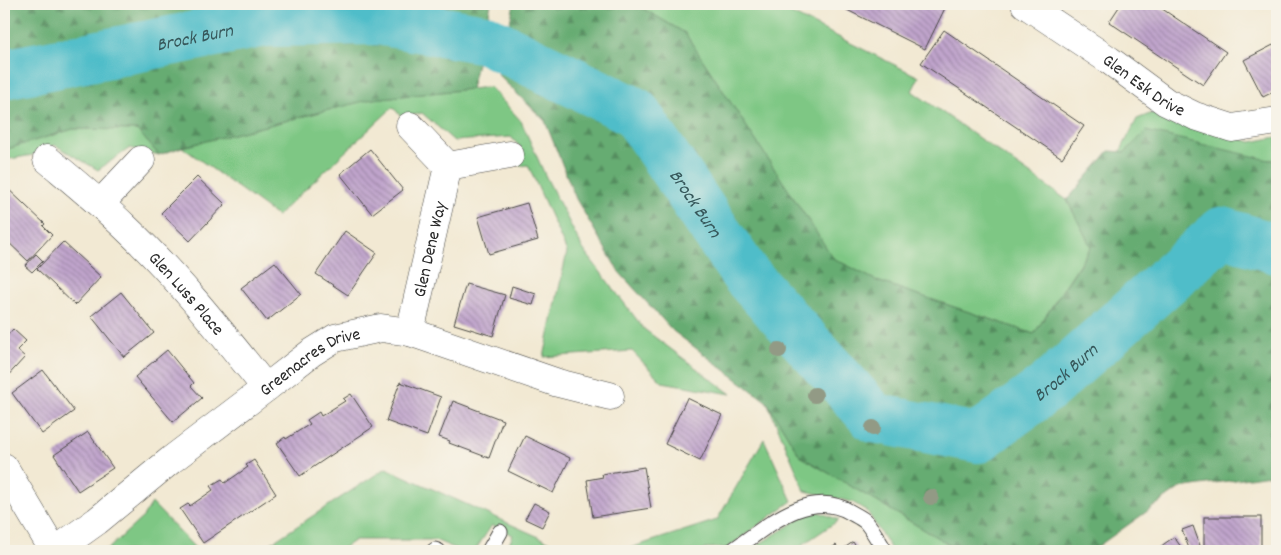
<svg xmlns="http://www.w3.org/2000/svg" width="1281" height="555" font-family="Dekko,sans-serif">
	<defs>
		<pattern id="forest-firs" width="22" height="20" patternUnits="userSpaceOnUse" patternTransform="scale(1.25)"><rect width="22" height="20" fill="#66ac72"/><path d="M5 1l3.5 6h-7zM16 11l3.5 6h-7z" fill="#548c5e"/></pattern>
		<pattern id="building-back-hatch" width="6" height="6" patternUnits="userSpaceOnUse" patternTransform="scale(1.25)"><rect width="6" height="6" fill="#c0a4cc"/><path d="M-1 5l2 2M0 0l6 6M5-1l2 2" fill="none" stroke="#9c86a6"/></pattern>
	</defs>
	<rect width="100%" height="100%" fill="#f7f3e8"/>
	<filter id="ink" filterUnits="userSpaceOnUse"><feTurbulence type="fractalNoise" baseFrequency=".02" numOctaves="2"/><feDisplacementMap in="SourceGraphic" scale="10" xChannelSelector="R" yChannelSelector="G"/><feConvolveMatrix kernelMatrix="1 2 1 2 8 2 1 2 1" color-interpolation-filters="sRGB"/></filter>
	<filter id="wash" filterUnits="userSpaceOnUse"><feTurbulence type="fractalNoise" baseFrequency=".0096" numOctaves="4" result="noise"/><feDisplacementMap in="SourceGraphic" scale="20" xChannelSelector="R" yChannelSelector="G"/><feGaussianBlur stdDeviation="1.12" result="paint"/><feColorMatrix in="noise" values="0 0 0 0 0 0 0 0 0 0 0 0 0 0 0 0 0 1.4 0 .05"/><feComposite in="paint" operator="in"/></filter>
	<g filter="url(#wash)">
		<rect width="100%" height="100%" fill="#f2e9d3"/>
		<g fill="#7ec784" stroke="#547958">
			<polygon points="635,4 772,4 919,77 912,91 1067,200 1091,246 1034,334 877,281 833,258 685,33"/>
			<polygon points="490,87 521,121 546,177 583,249 644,329 731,394 662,382 632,351 544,357 567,252 528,165 520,166 520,147 511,137 454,141 422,113 402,118 393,107 277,216 182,147 372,99"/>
			<polygon points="1155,112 1251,142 1277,137 1277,160 1120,152 1137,119"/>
			<polygon points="73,129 137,130 159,155 130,148 98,170 55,145 33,155 4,160 4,150"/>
			<polygon points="767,402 800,456 960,551 892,551 867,511 852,502 805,491"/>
			<polygon points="764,439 792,501 727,548 707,548 701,551 621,551 717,520"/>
			<polygon points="386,468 570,551 506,551 513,535 492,525 476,549 468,551 461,551 435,540 355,540 339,551 259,551"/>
			<polygon points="152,503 198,551 87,551 92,548 107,550 143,517"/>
			<polygon points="814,510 839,520 793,551 748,551"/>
		</g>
		<g fill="url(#forest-firs)" stroke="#486c4e">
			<polygon points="4,4 491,4 471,89 372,99 182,147 159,155 137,130 73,129 4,150"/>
			<polygon points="514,4 635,4 685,33 833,258 877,281 1034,334 1091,247 1067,200 1109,151 1125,152 1146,131 1269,160 1277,160 1277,474 1180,488 1097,547 1080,551 960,551 800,456 767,402 673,331 619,272 576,199 545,121 498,75"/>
		</g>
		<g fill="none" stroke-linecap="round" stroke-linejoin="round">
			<path stroke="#50bdc9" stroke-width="50" id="s1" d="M 4,74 L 265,22 L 377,20 L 485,39 L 635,112 L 745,274 L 874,418 L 978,438 L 1049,386 L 1222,232 L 1277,249"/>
		</g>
		<g id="blocks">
			<g fill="url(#building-back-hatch)">
				<polygon points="835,4 947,4 925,49"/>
				<polygon points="1121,4 1155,4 1226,52 1203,85 1109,22"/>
				<polygon points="944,30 1084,126 1062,158 921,63"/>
				<polygon points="1277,43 1277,90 1263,97 1244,60"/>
				<polygon points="370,149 403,190 372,214 340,174"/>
				<polygon points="197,177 225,204 190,241 161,213"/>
				<polygon points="4,185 45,224 43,226 52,235 28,261 4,238"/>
				<polygon points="527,203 538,240 489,254 478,217"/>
				<polygon points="345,231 377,253 348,295 316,274"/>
				<polygon points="63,242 101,277 75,305 37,269"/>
				<polygon points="36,254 43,261 32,272 25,266"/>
				<polygon points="275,262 301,294 267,321 241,288"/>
				<polygon points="466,284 505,295 493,336 454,324"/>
				<polygon points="512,286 536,294 533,305 509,298"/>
				<polygon points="121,292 154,333 124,357 91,316"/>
				<polygon points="13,329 26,341 17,350 25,357 4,380 4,339"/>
				<polygon points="167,350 194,383 191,386 202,398 173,422 135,377"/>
				<polygon points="43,370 74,411 42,434 12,393"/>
				<polygon points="400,382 441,397 427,436 386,421"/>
				<polygon points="351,394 373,427 300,476 277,443 285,437 286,439 310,424 307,420 319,412 321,416 345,401 343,399"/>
				<polygon points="687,398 722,415 700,461 665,444"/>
				<polygon points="453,401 503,420 489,458 449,443 450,441 439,437"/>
				<polygon points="88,432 113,468 78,491 54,455"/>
				<polygon points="525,436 570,458 553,493 508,471"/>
				<polygon points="254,460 276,494 203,543 180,509 188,504 190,506 213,490 210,486 222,479 225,483 248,467 246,465"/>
				<polygon points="644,467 651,508 593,517 587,480 603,477 602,474"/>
				<polygon points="534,503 550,511 542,527 525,519"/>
				<rect x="1204" y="517" width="57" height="34"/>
				<polygon points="1193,526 1202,551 1190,551 1182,530"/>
				<polygon points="1174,537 1184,551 1154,551"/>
				<polygon points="853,542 859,551 840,551"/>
				<polygon points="836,545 840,551 827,551"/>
			</g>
		</g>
	</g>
	<g filter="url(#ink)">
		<use href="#blocks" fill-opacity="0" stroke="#494844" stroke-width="1"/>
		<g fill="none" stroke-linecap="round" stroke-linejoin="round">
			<g stroke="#494844" stroke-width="17">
				<g id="lane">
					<polyline points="435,550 438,551"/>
					<polyline points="489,551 500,532"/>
					<path d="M 732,551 C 764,529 808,487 850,512 C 855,515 862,518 866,522 C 873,530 879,542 885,551"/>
				</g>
			</g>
			<g stroke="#494844" stroke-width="29">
				<g id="street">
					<path id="s2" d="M 1025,4 L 1109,60 L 1166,102 L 1195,116 L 1232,128 L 1277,121"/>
					<polyline points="410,126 448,166 510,155"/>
					<path id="s3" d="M 47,159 C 73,181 100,203 125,227 C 177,276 221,332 266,388"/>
					<polyline points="100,204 141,160"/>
					<path id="s4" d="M 410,332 L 448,166"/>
					<polyline points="4,467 54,551"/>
					<path id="s5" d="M 55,551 L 97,521 L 171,460 L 266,388 L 311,353 L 335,338 L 381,328 L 410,332 L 558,383 L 610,396"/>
				</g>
			</g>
			<use href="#lane" stroke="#fff" stroke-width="15"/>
			<use href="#street" stroke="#fff" stroke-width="28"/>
		</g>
		<g fill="#929a85">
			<circle cx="779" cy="350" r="8"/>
			<circle cx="815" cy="395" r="8"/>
			<circle cx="873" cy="428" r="8"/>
			<circle cx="931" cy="497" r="8"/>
		</g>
	</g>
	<g text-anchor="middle" stroke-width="4" stroke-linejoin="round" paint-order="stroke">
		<g font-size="18" fill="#2b2b2b" stroke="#f7f3e8">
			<text dy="6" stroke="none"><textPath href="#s2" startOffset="144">Glen Esk Drive</textPath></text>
			<text dy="6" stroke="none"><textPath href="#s4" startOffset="85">Glen Dene Way</textPath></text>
			<text dy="6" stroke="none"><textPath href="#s3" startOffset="194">Glen Luss Place</textPath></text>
			<text dy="6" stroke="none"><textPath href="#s5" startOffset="319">Greenacres Drive</textPath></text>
		</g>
		<g font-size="19" font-style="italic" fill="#36575a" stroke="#f7f3e8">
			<text dy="7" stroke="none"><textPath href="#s1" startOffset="194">Brock Burn</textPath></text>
			<text dy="7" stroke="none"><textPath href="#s1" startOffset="764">Brock Burn</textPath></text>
			<text dy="7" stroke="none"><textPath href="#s1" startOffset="1259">Brock Burn</textPath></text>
		</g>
	</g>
	<rect width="1281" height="555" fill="none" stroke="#f7f3e8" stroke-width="20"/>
</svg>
